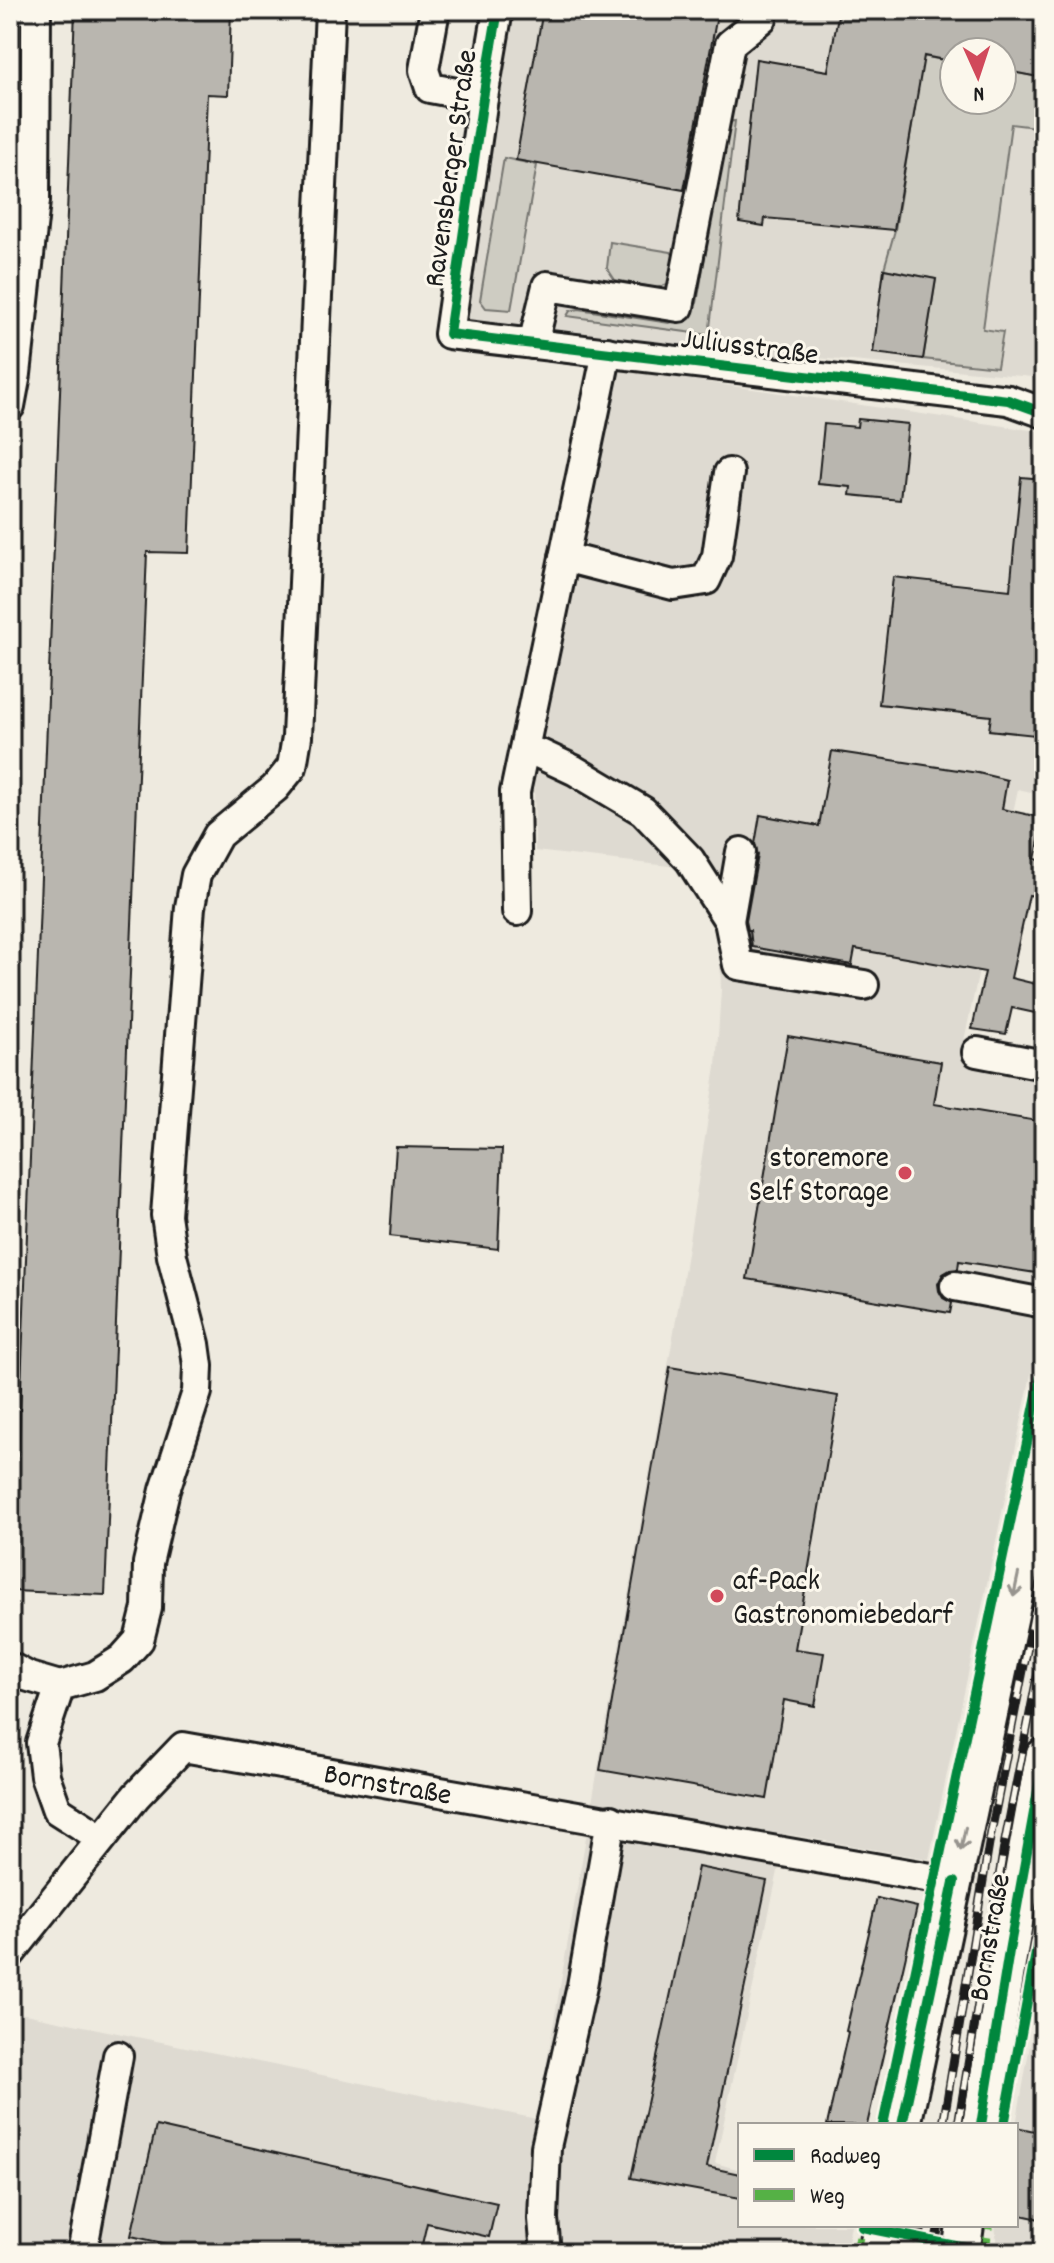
<svg xmlns="http://www.w3.org/2000/svg" width="1054" height="2263" font-family="Dekko,sans-serif">
	<rect width="100%" height="100%" fill="#eeeadf"/>
	<filter id="ink" filterUnits="userSpaceOnUse"><feTurbulence type="fractalNoise" baseFrequency=".0125" numOctaves="2"/><feDisplacementMap in="SourceGraphic" scale="16" xChannelSelector="R" yChannelSelector="G"/><feConvolveMatrix kernelMatrix="1 2 1 2 8 2 1 2 1" color-interpolation-filters="sRGB"/></filter>
	<g filter="url(#ink)">
		<g fill="#dedad1" fill-rule="evenodd">
			<path d="M 515,10 L 1044,10 L 1044,378 L 504,330 L 461,321 ZM 954,52 L 1002,52 L 1002,100 L 954,100 Z"/>
			<polygon points="617,369 1044,432 1044,795 1018,789 961,1055 1044,1073 1044,1313 929,1859 786,1834 715,2163 740,2170 740,2225 851,2225 846,2253 10,2253 10,2011 537,2119 682,1285 716,1067 721,990 719,923 678,867 535,851 534,777"/>
			<polygon points="1044,1965 1044,2253 998,2253 995,2225 1016,2225 1016,2125"/>
		</g>
		<g fill="#ceccc2" stroke="#75746f" stroke-width="2">
			<polygon points="879,48 954,62 954,100 1002,100 1002,70 1044,78 1044,128 1011,124 983,329 1003,332 997,367 923,359 936,279 884,269 895,230 918,88 828,71 830,58 875,67"/>
			<path d="M 735,121 L 709,335 L 567,316 L 570,311 L 579,309 L 669,323 C 682,319 689,314 697,303 L 728,122 Z"/>
			<polygon points="504,158 537,165 511,310 486,308 480,300"/>
			<polygon points="610,242 671,252 677,259 670,283 657,288 615,280 607,268"/>
		</g>
		<g fill="#b9b6af" stroke="#1c1c1c" stroke-width="2">
			<polygon points="75,10 231,10 228,95 207,94 189,553 147,552 105,1595 13,1591"/>
			<polygon points="543,10 718,10 684,190 516,160"/>
			<polygon points="839,10 1044,10 1044,78 1002,70 1002,52 954,52 954,62 924,56 894,230 765,218 764,226 739,222 756,59 828,71"/>
			<polygon points="884,269 936,279 923,359 873,353"/>
			<polygon points="858,419 908,424 900,500 850,495 851,487 818,484 824,424 857,427"/>
			<polygon points="1021,477 1044,479 1044,654 1035,735 989,730 991,716 879,704 893,577 1010,590"/>
			<polygon points="832,751 978,773 1007,780 1002,809 1044,818 1035,859 1044,861 1044,898 1029,895 1011,978 1044,986 1044,1015 1012,1008 1006,1034 972,1029 985,972 855,949 852,965 752,947 750,930 748,930 746,921 758,855 755,844 760,815 819,826"/>
			<polygon points="788,1036 941,1062 934,1104 1044,1122 1044,1223 1036,1273 959,1261 958,1269 950,1270 943,1274 938,1284 939,1291 943,1298 952,1303 950,1313 747,1279"/>
			<polygon points="396,1147 502,1149 498,1249 390,1236"/>
			<polygon points="670,1367 838,1396 795,1649 824,1653 815,1706 784,1700 767,1799 600,1770"/>
			<polygon points="698,1867 767,1881 707,2167 740,2174 740,2198 631,2178"/>
			<polygon points="877,1898 917,1907 867,2125 827,2125 848,2032 846,2031"/>
			<polygon points="156,2126 497,2203 489,2237 427,2223 420,2253 208,2253 131,2236"/>
			<polygon points="1016,2127 1044,2133 1044,2220 1016,2214"/>
		</g>
		<g fill="none" stroke-linecap="round" stroke-linejoin="round">
			<g stroke="#1c1c1c" stroke-width="34">
				<g id="minor">
					<polyline points="435,10 424,70 430,88 483,98"/>
					<polyline points="498,10 483,98 449,334 1008,400 1044,413"/>
					<polyline points="533,344 547,286 679,307 730,44 762,18"/>
					<polyline points="10,406 16,374 35,201 36,10"/>
					<polyline points="564,557 673,585 706,580 717,556 729,473"/>
					<polyline points="524,751 540,754 574,770 643,811 690,860 729,921 738,965 864,985"/>
					<polyline points="517,911 515,792 607,352"/>
					<polyline points="729,921 741,852"/>
					<polyline points="977,1052 1044,1065"/>
					<polyline points="955,1286 1044,1303"/>
					<polyline points="10,1667 29,1677 60,1686"/>
					<polyline points="101,1838 57,1810 45,1776 41,1743 60,1686 95,1676 122,1659 139,1640 147,1608 148,1563 165,1490 197,1392 198,1366 195,1344 172,1256 166,1215 190,907 196,875 218,835 275,788 292,767 297,737 330,10"/>
					<path id="s1" d="M 10,1954 L 136,1796 L 183,1747 L 954,1882"/>
					<polyline points="82,2253 118,2056"/>
					<polyline points="546,2253 543,2219 546,2147 582,1986 611,1820"/>
				</g>
			</g>
			<g stroke="#1c1c1c" stroke-width="42">
				<g id="major">
					<polyline points="902,2125 1044,1454"/>
					<polyline points="981,2125 1009,1951 1044,1757"/>
					<polyline points="877,2253 882,2225"/>
					<polyline points="961,2253 965,2225"/>
				</g>
			</g>
			<use href="#minor" stroke="#fbf7ec" stroke-width="28"/>
			<use href="#major" stroke="#fbf7ec" stroke-width="36"/>
			<g stroke="#1c1c1c" stroke-width="9">
				<g id="rail">
					<polyline points="943,2125 990,1838 1044,1564"/>
					<polyline points="958,2125 1005,1841 1044,1642"/>
					<polyline points="917,2253 922,2225"/>
					<polyline points="933,2253 939,2225"/>
				</g>
			</g>
			<use href="#rail" stroke="#fbf7ec" stroke-width="6" stroke-dasharray="18" stroke-linecap="butt"/>
			<g stroke="#55b145" stroke-width="8" stroke-dasharray="16 8" stroke-linecap="butt">
				<polyline points="856,2253 862,2225"/>
				<polyline points="985,2253 989,2225"/>
			</g>
			<g stroke="#fbf7ec" stroke-width="15">
				<g id="cycleway">
					<polyline points="498,10 483,98 449,334 1008,400 1044,413"/>
					<polyline points="883,2125 1044,1362"/>
					<polyline points="902,2125 954,1882"/>
					<polyline points="981,2125 1009,1951 1044,1757"/>
					<polyline points="1004,2125 1044,1910"/>
					<polyline points="862,2227 985,2252"/>
				</g>
			</g>
			<use href="#cycleway" stroke="#00873e" stroke-width="10"/>
		</g>
		<defs><path id="oneway-shaft" d="M-6 0H5M1.5-3L5.5 0L1.5 3" fill="none" stroke-width="1.6" stroke-linecap="round" stroke-linejoin="round" transform="scale(2)"/></defs>
		<g stroke="#97948e">
			<use href="#oneway-shaft" transform="translate(1016 1585) rotate(102)"/>
			<use href="#oneway-shaft" transform="translate(963 1839) rotate(102)"/>
		</g>
	</g>
	<g fill="#d1495b" stroke="#fbf7ec" stroke-width="3">
		<circle cx="905" cy="1173" r="8"/>
		<circle cx="717" cy="1596" r="8"/>
	</g>
	<g text-anchor="middle" stroke-width="6" stroke-linejoin="round" paint-order="stroke">
		<g font-size="30" fill="#1c1c1c" stroke="#fbf7ec">
			<text transform="translate(449 168) rotate(-82)" y="10">Ravensberger Straße</text>
			<text transform="translate(750 345) rotate(7)" y="10">Juliusstraße</text>
			<text dy="10" stroke="none"><textPath href="#s1" startOffset="478">Bornstraße</textPath></text>
			<text transform="translate(988 1937) rotate(-80)" y="10">Bornstraße</text>
		</g>
		<g font-size="30" fill="#1c1c1c" stroke="#fbf7ec" text-anchor="end">
			<text x="889" y="1166">storemore<tspan x="889" dy="34">Self Storage</tspan></text>
			<text x="733" y="1589" text-anchor="start">af-Pack<tspan x="733" dy="34">Gastronomiebedarf</tspan></text>
		</g>
	</g>
	<rect width="1054" height="2263" fill="none" stroke="#fbf7ec" stroke-width="40"/>
	<rect x="20" y="20" width="1014" height="2223" fill="none" stroke="#1c1c1c" stroke-width="3" filter="url(#ink)"/>
	<rect x="738" y="2123" width="280" height="104" fill="#fbf7ec" stroke="#a29f99" stroke-width="2"/>
	<rect x="754" y="2149" width="40" height="12" fill="#00873e" stroke="#a29f99" stroke-width="2"/>
	<text x="810" y="2163" font-size="24" fill="#1c1c1c">Radweg</text>
	<rect x="754" y="2189" width="40" height="12" fill="#55b145" stroke="#a29f99" stroke-width="2"/>
	<text x="810" y="2203" font-size="24" fill="#1c1c1c">Weg</text>
	<g transform="translate(978 76) rotate(177)"><circle r="38" fill="#fbf7ec" stroke="#a29f99" stroke-width="2"/>
	<path d="M0-6L14 30L0 20L-14 30Z" fill="#d1495b"/>
	<text y="-12" font-size="22" font-weight="bold" text-anchor="middle" fill="#1c1c1c">N</text>
	</g>
</svg>
